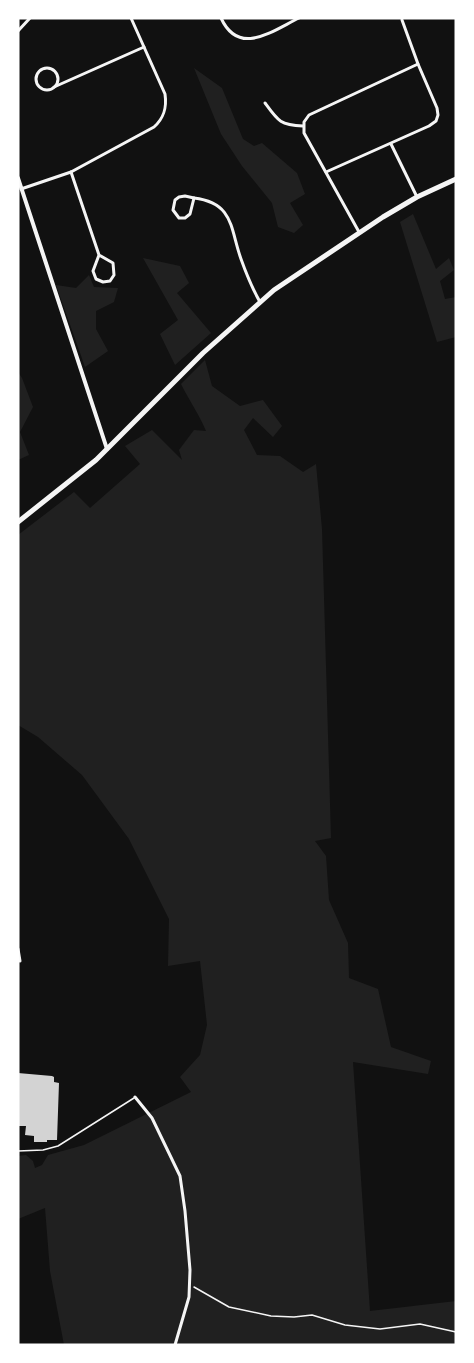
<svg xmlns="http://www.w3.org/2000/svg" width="474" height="1363" font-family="Raleway,sans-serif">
	<rect width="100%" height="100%" fill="#111"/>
	<g fill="#202020">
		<polygon points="194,68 222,88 243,139 254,146 262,143 297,173 305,194 290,203 303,225 294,233 278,227 272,203 242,166 221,134"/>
		<polygon points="413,214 436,269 449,258 454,270 440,281 445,299 456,297 456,337 437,342 400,222"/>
		<polygon points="143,258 180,266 189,283 177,293 211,333 175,365 160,334 178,320"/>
		<polygon points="89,275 94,287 118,288 114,302 96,311 96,329 108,351 85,367 56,285 76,288"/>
		<path d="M 205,360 L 212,386 L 240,406 L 263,400 L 282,426 L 273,437 L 253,418 L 244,430 L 257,455 L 280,456 L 303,472 L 316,464 L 322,529 L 331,838 L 315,841 L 326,856 L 329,900 L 348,943 L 349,978 L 378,989 L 391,1047 L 431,1061 L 428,1074 L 353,1062 L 370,1311 L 456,1301 L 456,1345 L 64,1345 L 50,1271 L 45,1208 L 18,1219 L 18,1156 L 26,1155 L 33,1161 L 35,1168 L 42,1165 L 48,1155 L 84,1145 L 191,1092 L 180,1077 L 200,1055 L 207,1025 L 200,961 L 168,966 L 169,919 L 129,839 L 82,775 L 38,737 L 18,725 L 18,535 L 74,492 L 90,508 L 140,464 L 125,446 L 152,430 L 182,460 L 179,450 L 194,430 L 206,431 C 199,414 189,400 181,384 Z"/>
		<polygon points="18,372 22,378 33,407 20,432 29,455 18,460"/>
	</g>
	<polygon fill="#d3d3d3" points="18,1073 52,1076 54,1077 54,1082 59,1083 57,1140 47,1140 47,1142 34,1142 34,1136 25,1135 26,1126 18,1126"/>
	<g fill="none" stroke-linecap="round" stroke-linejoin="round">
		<polyline stroke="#f5f5f5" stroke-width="1.5" points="194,1287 229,1307 271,1316 294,1317 312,1315 345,1325 380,1329 420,1324 456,1332"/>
		<polyline stroke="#f5f5f5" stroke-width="1.5" points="18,1151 43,1150 58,1146 134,1098"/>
		<g stroke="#f5f5f5" stroke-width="3">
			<path d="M 221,18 C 239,57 272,31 299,18"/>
			<polyline points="18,31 30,18"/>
			<circle cx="47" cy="79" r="11"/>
			<polyline points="54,87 144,47"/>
			<path d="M 265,103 C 278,121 280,125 303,126"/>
			<polyline points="391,144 417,197"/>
			<polyline points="71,172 99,255 93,271 96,279 103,282 110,281 114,275 113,263 99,255"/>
			<polyline points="326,172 429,126 436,121 438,115 437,108 418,64 402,20"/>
			<path d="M 21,189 L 71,172 L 154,127 C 164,118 167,108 165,94 L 131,18"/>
			<polygon points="185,196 194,198 190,214 185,218 179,218 173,210 175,200 179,197"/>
			<path d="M 194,198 C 234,203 230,228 241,259 C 246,273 252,288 260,302"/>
			<polyline points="359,232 304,133 304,122 309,115 418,64"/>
			<polyline points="18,949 20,961"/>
			<polyline points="135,1097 152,1118 180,1176 185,1211 190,1270 189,1297 175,1345"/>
		</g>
		<polyline stroke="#f5f5f5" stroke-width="4" points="18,178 107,449"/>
		<polyline stroke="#f5f5f5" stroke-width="5" points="18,522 96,460 203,353 274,290 383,217 417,197 456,179"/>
	</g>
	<rect width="474" height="1363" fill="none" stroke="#ffffff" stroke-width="39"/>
</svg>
